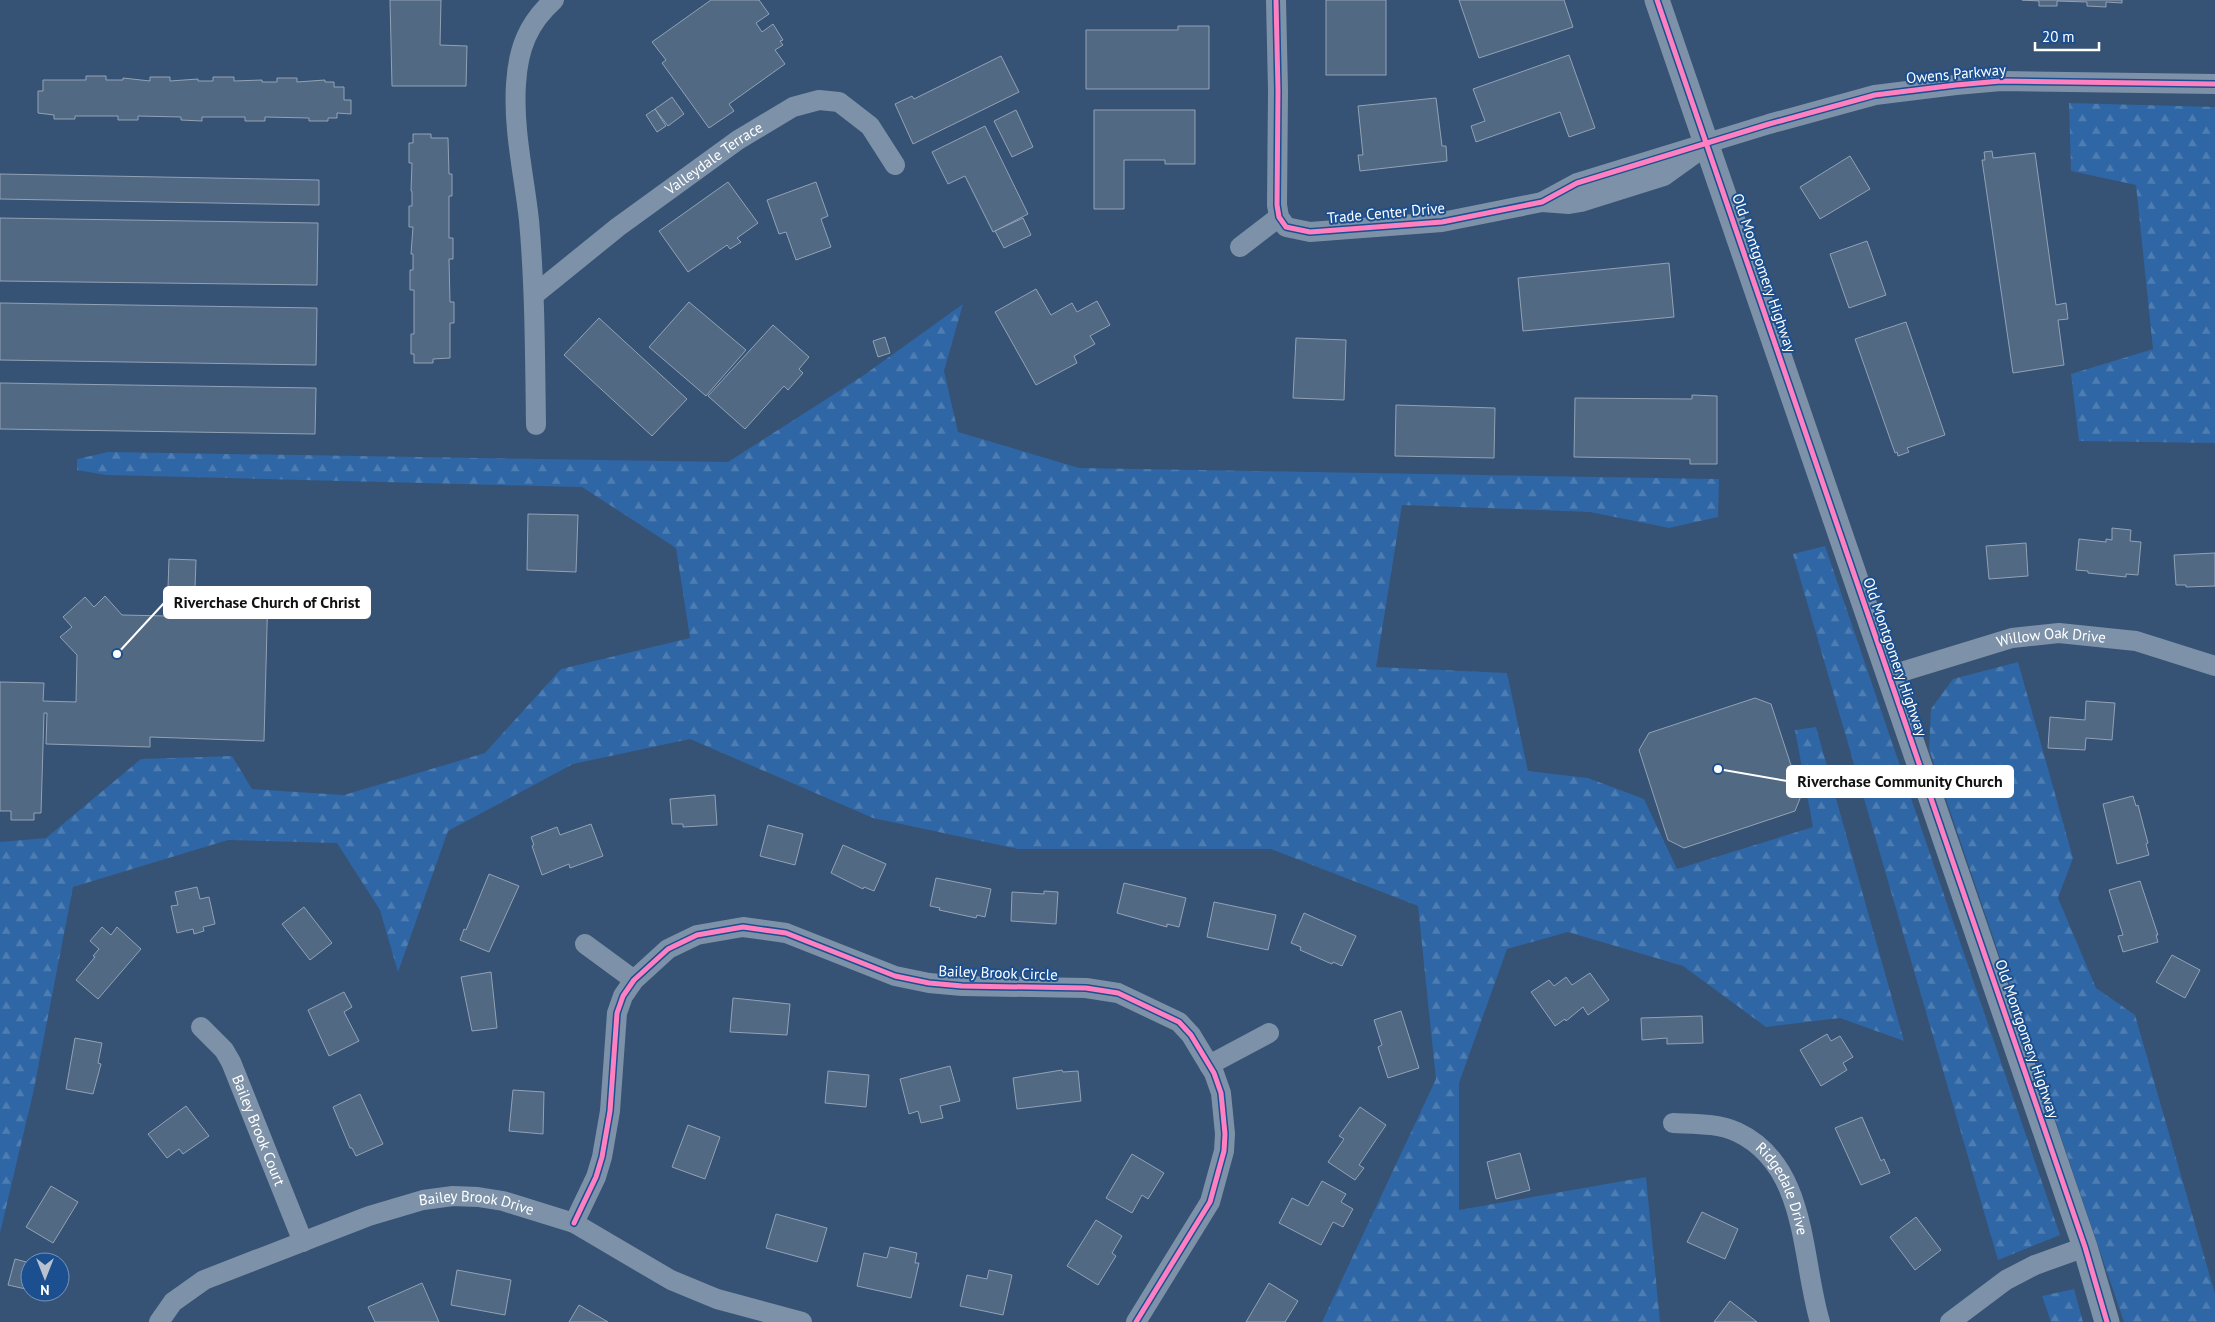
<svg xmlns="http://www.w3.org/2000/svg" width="2215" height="1322" font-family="'PT Sans',sans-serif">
	<defs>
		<pattern id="forest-firs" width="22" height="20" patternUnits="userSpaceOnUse" patternTransform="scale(1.25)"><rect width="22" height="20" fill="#2f66a5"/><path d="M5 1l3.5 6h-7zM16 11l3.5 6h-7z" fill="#4e7db2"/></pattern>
	</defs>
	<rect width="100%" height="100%" fill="#365274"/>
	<g fill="url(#forest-firs)">
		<polygon points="2069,103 2215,107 2215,443 2079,441 2071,374 2153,349 2136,185 2071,171"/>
		<polygon points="963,304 944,371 958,432 1079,468 1719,479 1718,517 1669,528 1590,512 1402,505 1376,667 1507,673 1528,771 1588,778 1644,799 1677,869 1813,827 1795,730 1816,727 1904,1041 1840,1018 1766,1027 1683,966 1568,932 1507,949 1459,1083 1459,1210 1646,1177 1660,1322 1322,1322 1436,1079 1418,906 1271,849 1018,849 873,818 690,739 573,764 448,831 398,972 380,910 337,843 228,840 73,887 34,1089 0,1233 0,842 46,838 141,759 232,756 252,789 344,795 485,753 561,669 690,638 676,548 582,487 106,475 77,470 77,459 108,452 728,462 864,375"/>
		<polygon points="1825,546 2060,1235 1998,1260 1793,554"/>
		<polygon points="2018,662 2073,858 2058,898 2096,988 2135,1015 2215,1294 2215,1322 2124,1322 1929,749 1931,709 1953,679"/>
		<polygon points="2074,1289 2083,1322 2051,1322 2042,1296"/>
	</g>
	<g fill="#526984" stroke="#92a2b6">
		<polygon points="390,0 441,0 440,45 467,46 466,86 392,86"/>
		<polygon points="711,0 759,0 769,14 756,23 762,32 773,24 783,40 780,41 783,45 775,50 785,64 729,104 734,111 709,128 662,63 666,60 652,42"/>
		<rect x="1326" y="0" width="60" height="75"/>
		<polygon points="1459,0 1564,0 1573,27 1479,58"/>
		<polygon points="2022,0 2122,0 2122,3 2106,2 2106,7 2087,6 2087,2 2057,1 2057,6 2039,6 2039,1"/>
		<polygon points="1178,26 1209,26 1209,89 1086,89 1086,30 1178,30"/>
		<polygon points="1569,55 1595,128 1569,137 1560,112 1476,142 1471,126 1485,121 1473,89"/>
		<polygon points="1001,56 1019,92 913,144 895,104 912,96 914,99"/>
		<polygon points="86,76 106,76 106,80 123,80 123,78 150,81 150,77 170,77 170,81 198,79 198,81 213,81 213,77 234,77 234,81 262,80 262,82 277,82 277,78 297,78 297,82 325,80 325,82 334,82 334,87 344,87 344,100 351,100 351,114 337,113 337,118 328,118 328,121 309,121 309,118 265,117 265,121 245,121 245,117 202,117 202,121 181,120 181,117 138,116 138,120 118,120 118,116 75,116 75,119 54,119 54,115 38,113 38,91 43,91 43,80 86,80"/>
		<polygon points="672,97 684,114 668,126 655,109"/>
		<polygon points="1436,98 1442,146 1446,146 1447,161 1360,171 1358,155 1363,155 1358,106"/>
		<polygon points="655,109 666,126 657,132 646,115"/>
		<polygon points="1016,110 1033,147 1012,157 994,121"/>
		<polygon points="1094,110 1195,110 1195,164 1165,164 1165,160 1124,160 1124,209 1094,209"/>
		<polygon points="985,126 1028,214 993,232 965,176 948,184 932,152"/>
		<polygon points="413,134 431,134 431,138 448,138 449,174 452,174 452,196 449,196 449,238 453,238 453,259 449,259 450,302 454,302 454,323 450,323 450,358 433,359 433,363 414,363 414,354 411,354 411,334 414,334 414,290 410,290 410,270 413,270 413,254 411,254 413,227 409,227 409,206 412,206 412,191 411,191 412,163 409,163 409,143 413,143"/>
		<polygon points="1992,151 1993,158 2035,153 2056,305 2066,303 2068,319 2058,320 2064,365 2013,373 1982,160 1985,160 1984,152"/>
		<polygon points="1850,156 1870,189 1820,219 1800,187"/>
		<polygon points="0,174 319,180 319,205 0,199"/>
		<polygon points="728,182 758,223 737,238 741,242 730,249 727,245 688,272 659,231"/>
		<polygon points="816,182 828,216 821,219 831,247 796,260 786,232 779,234 767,200"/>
		<polygon points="0,218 318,223 317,285 0,281"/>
		<polygon points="1023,218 1031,235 1004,248 995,231"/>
		<polygon points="1867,241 1886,295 1849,308 1830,254"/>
		<polygon points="1669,263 1674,317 1523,331 1518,278"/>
		<polygon points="1036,289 1051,315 1072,303 1077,312 1097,301 1110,325 1090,336 1095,344 1074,356 1077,363 1036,385 995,312"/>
		<polygon points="689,302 746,350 706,396 649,347"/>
		<polygon points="0,303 317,308 316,365 0,360"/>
		<polygon points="599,318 687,399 652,436 564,355"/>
		<polygon points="1906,322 1945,435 1907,448 1909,452 1898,456 1897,452 1895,453 1855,339"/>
		<polygon points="773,325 809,357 799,369 803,373 788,390 784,386 745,429 708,396"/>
		<polygon points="885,337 890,353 878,357 873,341"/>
		<polygon points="1296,338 1346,340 1344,400 1293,398"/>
		<polygon points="0,383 316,388 315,434 0,429"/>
		<polygon points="1692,395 1717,396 1717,464 1690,464 1690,459 1574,457 1575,398 1692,399"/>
		<polygon points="1396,405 1495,408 1494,458 1395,456"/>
		<polygon points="528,514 578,515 576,572 527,570"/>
		<polygon points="2112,528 2131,530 2130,541 2141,542 2138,575 2126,574 2126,577 2088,573 2088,571 2076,570 2079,539 2106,542 2106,539 2112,540"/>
		<polygon points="2026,543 2028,576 1989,579 1986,546"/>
		<polygon points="2215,553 2215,586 2186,587 2186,585 2176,585 2174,555"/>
		<polygon points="169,559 196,560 195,588 268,590 264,741 150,737 150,747 46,744 47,713 44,713 41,813 34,813 34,820 11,820 11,811 0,811 0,682 44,683 43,701 76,702 77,655 60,637 72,627 63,617 85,597 94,607 105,596 122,615 167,616"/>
		<polygon points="1755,698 1771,704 1801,796 1795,811 1684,848 1668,840 1639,750 1649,733"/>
		<polygon points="2086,701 2115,703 2112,740 2086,738 2085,750 2048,748 2050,717 2085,720"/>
		<polygon points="715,795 717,825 683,827 683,824 672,824 670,799"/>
		<polygon points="2133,796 2136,806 2138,805 2148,843 2146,844 2149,855 2117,864 2103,804"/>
		<polygon points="591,824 603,856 570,868 569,864 542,875 532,846 534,845 531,837 557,827 560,835"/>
		<polygon points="768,825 803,834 795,865 760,856"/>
		<polygon points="843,845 886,864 874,891 864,887 863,889 831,873"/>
		<polygon points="489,874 519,886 489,952 460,940 464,929 466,930"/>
		<polygon points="936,878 991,889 985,917 977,915 976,918 939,910 940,908 930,906"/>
		<polygon points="2140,881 2158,935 2156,935 2158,942 2123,952 2118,936 2123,935 2109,890"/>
		<polygon points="1124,883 1186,898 1179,927 1167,924 1167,927 1117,913"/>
		<polygon points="197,887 200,899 209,897 215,924 203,927 204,931 194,934 193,929 177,933 171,906 178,905 175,892"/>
		<polygon points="1044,891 1058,892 1056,924 1011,921 1012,892 1044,894"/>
		<polygon points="1214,902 1276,915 1268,950 1207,937"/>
		<polygon points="304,907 332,943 310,960 282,924"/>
		<polygon points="1304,913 1356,936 1342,966 1333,962 1332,964 1300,950 1301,947 1291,943"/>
		<polygon points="102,927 111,935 117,927 141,949 98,999 76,980 95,957 93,956 99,949 90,941"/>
		<polygon points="2172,955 2200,970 2185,998 2156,982"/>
		<polygon points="491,972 497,1028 472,1031 461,977"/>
		<polygon points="1590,973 1609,1000 1588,1015 1583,1007 1566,1021 1565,1019 1555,1026 1531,992 1549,980 1554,986 1566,977 1572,985"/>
		<polygon points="344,992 352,1007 344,1012 359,1041 329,1056 308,1010"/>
		<polygon points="733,998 790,1004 787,1035 730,1032"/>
		<polygon points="1401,1011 1419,1068 1388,1078 1378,1047 1382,1045 1374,1020"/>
		<polygon points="1702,1016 1703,1043 1667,1044 1667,1038 1642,1040 1641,1018"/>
		<polygon points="1827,1034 1831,1041 1840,1036 1853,1057 1843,1063 1847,1070 1821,1086 1800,1050"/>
		<polygon points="75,1038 102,1043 98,1063 101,1064 93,1094 66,1089"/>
		<polygon points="950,1066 960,1101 940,1106 943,1118 921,1123 918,1111 909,1114 900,1079"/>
		<polygon points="1062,1070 1063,1072 1078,1071 1081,1101 1017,1109 1013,1078"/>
		<polygon points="828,1071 869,1075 866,1107 825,1103"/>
		<polygon points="513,1090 544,1092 543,1134 509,1131"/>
		<polygon points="360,1094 383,1144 356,1156 352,1148 350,1148 333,1107"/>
		<polygon points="186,1106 209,1136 183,1154 179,1149 167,1158 148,1134"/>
		<polygon points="1360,1107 1386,1125 1359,1165 1364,1168 1355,1180 1328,1162 1344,1139 1339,1136"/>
		<polygon points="1862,1117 1881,1161 1884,1159 1890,1173 1861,1185 1835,1128"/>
		<polygon points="688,1125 720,1137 705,1179 672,1167"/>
		<polygon points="1520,1153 1530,1190 1496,1199 1487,1162"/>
		<polygon points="1132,1154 1164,1173 1148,1199 1142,1195 1132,1213 1106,1198"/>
		<polygon points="1322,1181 1346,1194 1341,1202 1353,1209 1343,1227 1333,1222 1321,1245 1279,1223 1292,1198 1308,1206"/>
		<polygon points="51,1186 78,1202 53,1243 26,1227"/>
		<polygon points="1702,1212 1738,1229 1725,1259 1687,1242"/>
		<polygon points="776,1214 827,1228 817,1262 766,1248"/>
		<polygon points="1916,1217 1941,1250 1915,1270 1890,1237"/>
		<polygon points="1096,1220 1122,1236 1112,1253 1116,1256 1098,1285 1067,1266"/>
		<polygon points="890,1247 917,1253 915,1263 919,1263 911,1298 857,1286 864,1253 887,1258"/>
		<polygon points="15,1259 30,1263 30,1290 8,1285"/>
		<polygon points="457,1270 511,1280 505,1315 451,1305"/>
		<polygon points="989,1270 1012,1275 1003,1315 960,1306 967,1275 987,1279"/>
		<polygon points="422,1283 439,1322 375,1322 368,1307"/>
		<polygon points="1269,1283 1298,1301 1285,1322 1246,1322"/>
		<polygon points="1730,1301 1757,1322 1714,1322"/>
		<polygon points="579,1305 608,1322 569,1322"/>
	</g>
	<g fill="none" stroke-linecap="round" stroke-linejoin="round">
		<g stroke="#7d92a8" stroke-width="20">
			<polyline points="1276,0 1278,90 1277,205 1279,217 1286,227 1310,232 1442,222 1542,202 1577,183 1769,124 1875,95 1956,85 2001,81 2215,84"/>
			<polyline points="1542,202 1569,204 1581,202 1664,176 1696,153"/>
			<polyline points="1240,247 1279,217"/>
			<path id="s1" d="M 534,295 L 618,227 L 738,140 L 793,107 L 819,100 L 839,102 L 870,126 L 895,165"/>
			<path d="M 536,425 C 535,356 535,288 529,220 C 524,175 513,129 516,84 C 518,49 528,23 554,0"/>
			<path id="s2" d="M 1888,676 L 2012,638 L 2059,633 L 2136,641 L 2215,666"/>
			<polyline points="585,944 634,980"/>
			<path id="s3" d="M 201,1027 L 224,1050 L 231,1062 L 303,1242"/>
			<polyline points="1209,1065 1269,1033"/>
			<path id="s4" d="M 1673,1123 C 1694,1124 1718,1123 1737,1132 C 1808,1165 1801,1259 1820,1322"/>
			<polyline points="574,1223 596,1177 602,1157 610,1111 617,1013 623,996 634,980 668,949 697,935 743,927 786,933 895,976 929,983 962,986 1086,988 1118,993 1179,1022 1191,1035 1214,1073 1221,1093 1225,1134 1224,1151 1210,1202 1136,1322"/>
			<path id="s5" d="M 159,1322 L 173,1302 L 204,1280 L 369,1216 L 423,1200 L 453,1196 L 478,1197 L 503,1201 L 574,1223 L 671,1280 L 717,1299 L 802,1322"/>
			<polyline points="1950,1322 2006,1280 2035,1265 2085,1247"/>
		</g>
		<polyline stroke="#7d92a8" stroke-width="25" points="1657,0 2085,1247 2107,1322"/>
		<g stroke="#1b4f8f" stroke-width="8">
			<g id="cycleway">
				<polyline points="1276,0 1278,90 1277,205 1279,217 1286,227 1310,232 1442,222 1542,202 1577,183 1769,124 1875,95 1956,85 2001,81 2215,84"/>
				<polyline points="1657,0 2085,1247 2107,1322"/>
				<polyline points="574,1223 596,1177 602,1157 610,1111 617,1013 623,996 634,980 668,949 697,935 743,927 786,933 895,976 929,983 962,986 1086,988 1118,993 1179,1022 1191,1035 1214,1073 1221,1093 1225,1134 1224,1151 1210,1202 1136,1322"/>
			</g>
		</g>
		<use href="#cycleway" stroke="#ff80c0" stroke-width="5"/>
	</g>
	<g text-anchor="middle" stroke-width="4" stroke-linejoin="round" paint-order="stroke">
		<g font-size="15" fill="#fff" stroke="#1b4f8f">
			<text transform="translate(1956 74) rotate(-5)" y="5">Owens Parkway</text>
			<text dy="5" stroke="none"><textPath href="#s1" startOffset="226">Valleydale Terrace</textPath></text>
			<text transform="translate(1386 213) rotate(-5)" y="5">Trade Center Drive</text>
			<text transform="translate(1764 273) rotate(71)" y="5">Old Montgomery Highway</text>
			<text dy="5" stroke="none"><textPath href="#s2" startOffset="169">Willow Oak Drive</textPath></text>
			<text transform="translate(1895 657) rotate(71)" y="5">Old Montgomery Highway</text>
			<text transform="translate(998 973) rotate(2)" y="5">Bailey Brook Circle</text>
			<text transform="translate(2027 1039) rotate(71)" y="5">Old Montgomery Highway</text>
			<text dy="5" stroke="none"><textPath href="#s3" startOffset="120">Bailey Brook Court</textPath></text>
			<text dy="5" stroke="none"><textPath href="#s4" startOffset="141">Ridgedale Drive</textPath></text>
			<text dy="5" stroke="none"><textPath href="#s5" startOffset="350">Bailey Brook Drive</textPath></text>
		</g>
	</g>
	<path fill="none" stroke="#fff" stroke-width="2" d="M117 654L164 603M1718 769L1787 781"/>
	<g fill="#fff" stroke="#1b4f8f" stroke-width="2">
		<circle cx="117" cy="654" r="5"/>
		<circle cx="1718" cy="769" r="5"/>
	</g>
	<g fill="#fff" stroke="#fff" stroke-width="2">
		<rect x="164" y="587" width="206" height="31" rx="5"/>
		<rect x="1787" y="766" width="226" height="31" rx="5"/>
	</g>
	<g font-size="16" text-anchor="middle" font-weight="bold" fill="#111">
		<text x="267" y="608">Riverchase Church of Christ</text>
		<text x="1900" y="787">Riverchase Community Church</text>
	</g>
	<g transform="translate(45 1277) rotate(180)"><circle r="24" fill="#1b4f8f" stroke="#7695bc"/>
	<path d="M0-4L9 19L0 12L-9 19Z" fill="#b9c2ce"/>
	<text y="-8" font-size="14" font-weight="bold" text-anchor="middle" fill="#ffffff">N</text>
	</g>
	<path d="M2035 42v8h64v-8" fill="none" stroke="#ffffff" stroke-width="2.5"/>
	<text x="2042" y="42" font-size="15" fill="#ffffff" stroke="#1b4f8f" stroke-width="4" paint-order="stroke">20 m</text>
</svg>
